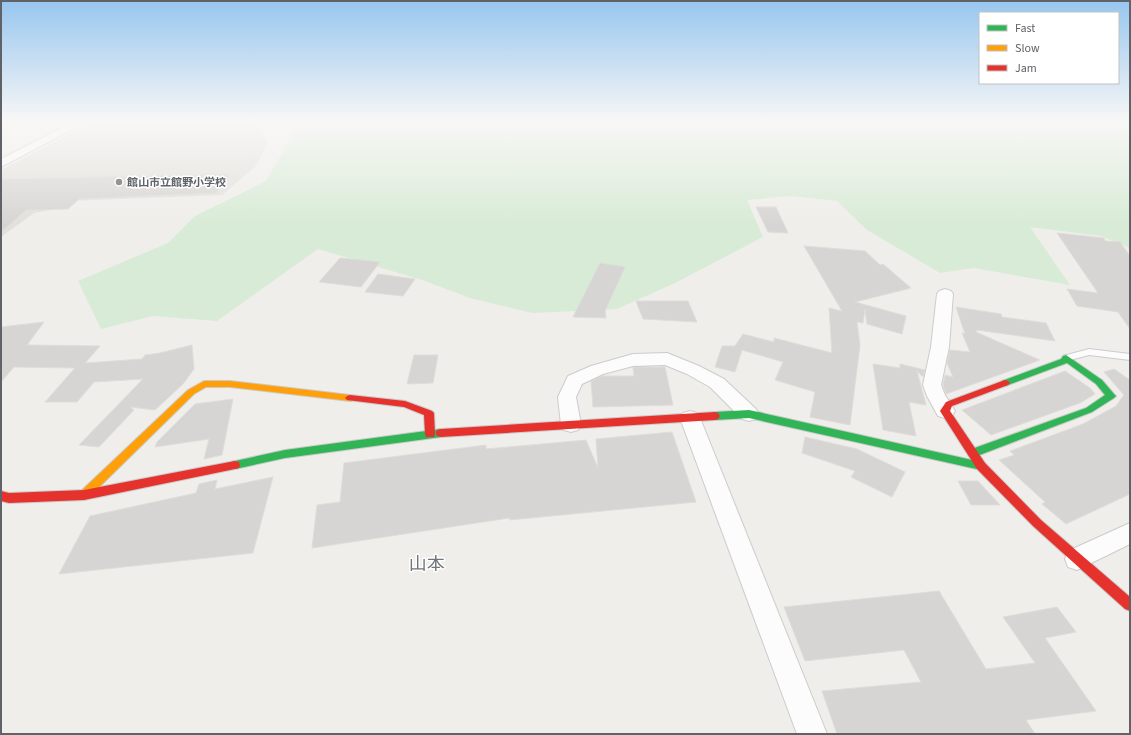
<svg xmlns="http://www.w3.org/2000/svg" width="1131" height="735" font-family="'Source Sans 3','Noto Sans JP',sans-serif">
	<rect width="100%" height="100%" fill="#efeeea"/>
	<polygon fill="#e2e0da" points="93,122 257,122 268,143 256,166 222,195 67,201 56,209 34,213 1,237 1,170"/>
	<polygon fill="#d8ebd6" points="300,122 1130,122 1130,248 1101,236 1030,227 1070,285 974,268 940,273 867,230 837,201 790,196 747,200 763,237 675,283 617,309 532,313 470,298 422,280 318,249 217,321 153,316 101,329 78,281 168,243 195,216 266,181"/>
	<g fill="#d6d5d3" stroke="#deddd9">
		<polygon points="230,174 216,193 79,199 68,209 26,210 1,232 1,179"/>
		<polygon points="756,207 776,207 788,233 768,232"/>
		<polygon points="1057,233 1104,238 1105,241 1120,242 1130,256 1130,329 1118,312 1077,306 1067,289 1098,293"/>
		<polygon points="804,246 865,251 880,265 883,264 911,288 855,302 906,316 902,334 867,324 865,309 863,323 857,322 860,345 850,425 810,417 815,392 775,380 783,362 742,350 735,372 715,367 722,346 735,346 743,334 774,342 774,338 832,353 829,308 842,311"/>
		<polygon points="340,258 380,262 361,287 319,282"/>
		<polygon points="600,263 625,267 605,311 606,318 573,317"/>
		<polygon points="378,274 415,279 403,296 365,292"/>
		<polygon points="636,301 688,301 697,322 643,319"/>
		<polygon points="956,307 1001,314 1002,317 1046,323 1055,341 977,330 976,332 1040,360 946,394 943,385 945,375 953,377 947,363 950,350 970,352 962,333 965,334"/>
		<polygon points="44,322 27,345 100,346 85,363 142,359 145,355 160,353 192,345 194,369 183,384 155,410 130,407 134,410 99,447 79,445 143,379 94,382 77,402 45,402 75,368 14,367 1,382 1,327"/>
		<polygon points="414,355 438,355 433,383 407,384"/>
		<polygon points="873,364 900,368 900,364 925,370 923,377 917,371 926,405 909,402 916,436 883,430"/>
		<polygon points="633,367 665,367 673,405 593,407 591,381 602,376 634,376"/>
		<polygon points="1114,369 1130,380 1130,494 1066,524 1042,504 1045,502 999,460 1014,455 1010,451 1083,424 1116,406 1124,395 1104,372"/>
		<polygon points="1065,371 1090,388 1095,394 1080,403 991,435 962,410"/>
		<polygon points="233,399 222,455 204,459 209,439 155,447 157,442 195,404"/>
		<polygon points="672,432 696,502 510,520 509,518 312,548 317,505 340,502 344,463 486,445 486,449 586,440 598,468 596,439"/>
		<polygon points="805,437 857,449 905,472 892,497 851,477 855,471 802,453"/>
		<polygon points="273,477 253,553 59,574 90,516 196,493 199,484 217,480 215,489"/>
		<polygon points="958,481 978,481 1000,505 971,505"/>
		<polygon points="939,591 986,669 1035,663 1003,617 1057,607 1076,632 1045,638 1096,711 1026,720 1035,734 837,734 822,691 921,682 904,650 805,661 784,607"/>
	</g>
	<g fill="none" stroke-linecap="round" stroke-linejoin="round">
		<g stroke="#cbcccc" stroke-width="2">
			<polygon id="lane" points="1089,349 1130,354 1130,360 1089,355 1066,361 1062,358 1063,356"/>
		</g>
		<g stroke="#cbcccc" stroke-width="2">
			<g id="street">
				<polygon points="73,122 86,122 1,167 1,159"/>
				<polygon points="945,289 951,291 953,294 949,347 941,385 945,395 955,411 952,416 945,418 938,416 927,396 923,385 931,347 937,294 939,291"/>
				<polygon points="667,353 699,366 724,379 756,409 759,414 756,419 749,421 742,419 710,387 687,374 665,365 633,366 603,374 582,384 576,397 581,425 578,430 571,432 564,430 561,425 558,397 568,376 591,366 633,354"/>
				<polygon points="690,411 697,413 700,418 827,734 797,734 680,418 683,413"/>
				<polygon points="1130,523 1130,544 1077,570 1068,567 1065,559 1068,551"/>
			</g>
		</g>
		<g stroke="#cacacb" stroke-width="2">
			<g id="fast">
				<polygon points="1066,355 1102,380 1114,394 1116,396 1114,398 1092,412 977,456 973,457 969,456 968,453 969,450 1086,408 1105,395 1096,384 1067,363 1008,385 1005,386 1000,383 1002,381 1061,359 1063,356"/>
				<polygon points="749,410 981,462 985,463 986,466 985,469 981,470 749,418 715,420 712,419 710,416 712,413 715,412"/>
				<polygon points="441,429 445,430 446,433 445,436 441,437 285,458 235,469 231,468 230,465 231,462 235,461 285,450"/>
			</g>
		</g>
		<g stroke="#cacacb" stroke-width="2">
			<polygon id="slow" points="204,381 230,381 350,395 353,396 355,398 353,400 350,401 230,387 206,387 194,394 88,498 84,500 80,498 78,495 80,492 188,390"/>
		</g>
		<g stroke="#cacacb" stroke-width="2">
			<g id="jam">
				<polygon points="1005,380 1008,381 1010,383 1008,385 952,406 950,411 985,463 1041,520 1130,597 1130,611 1125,609 1033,526 977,469 940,411 946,402"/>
				<polygon points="350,395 405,401 432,411 434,413 435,434 434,437 426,437 425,434 424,415 404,407 347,400 345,398 347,396"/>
				<polygon points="715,412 718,413 720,416 718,419 715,420 441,437 437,436 436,433 437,430 441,429"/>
				<polygon points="235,461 239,462 240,465 239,468 235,469 84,500 9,503 1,501 1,491 9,493 84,490"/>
			</g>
		</g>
		<use href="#lane" fill="#fdfcfc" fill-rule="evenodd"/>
		<use href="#street" fill="#fdfcfc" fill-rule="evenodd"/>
		<use href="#fast" fill="#30b455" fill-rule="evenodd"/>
		<use href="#slow" fill="#ff9f0a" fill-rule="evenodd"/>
		<use href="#jam" fill="#e5322d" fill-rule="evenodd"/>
	</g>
	<linearGradient id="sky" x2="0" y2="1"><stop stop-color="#97c6ef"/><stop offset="0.54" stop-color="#f8f7f6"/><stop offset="1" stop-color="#f8f7f6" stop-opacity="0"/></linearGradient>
	<rect width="1131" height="225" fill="url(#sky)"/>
	<circle fill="#919496" stroke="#fff" stroke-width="1.5" cx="119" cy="182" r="4"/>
	<g text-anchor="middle" stroke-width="3" stroke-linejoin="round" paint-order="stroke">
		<g font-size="11" font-weight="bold" fill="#5f6368" stroke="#fff" text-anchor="start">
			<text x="127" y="186">館山市立館野小学校</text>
		</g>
		<g font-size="18" fill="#70757a" stroke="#fff">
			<text x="427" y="570">山本</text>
		</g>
	</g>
	<rect width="1131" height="735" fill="none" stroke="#5f6368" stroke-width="4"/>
	<rect x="979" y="12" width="140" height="72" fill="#ffffff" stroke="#bfc1c3"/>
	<rect x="987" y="25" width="20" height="6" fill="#30b455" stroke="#bfc1c3"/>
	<text x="1015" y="32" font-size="12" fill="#5f6368">Fast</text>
	<rect x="987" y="45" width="20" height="6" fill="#ff9f0a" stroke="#bfc1c3"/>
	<text x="1015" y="52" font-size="12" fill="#5f6368">Slow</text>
	<rect x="987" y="65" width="20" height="6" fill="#e5322d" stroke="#bfc1c3"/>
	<text x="1015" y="72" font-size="12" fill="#5f6368">Jam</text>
</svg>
